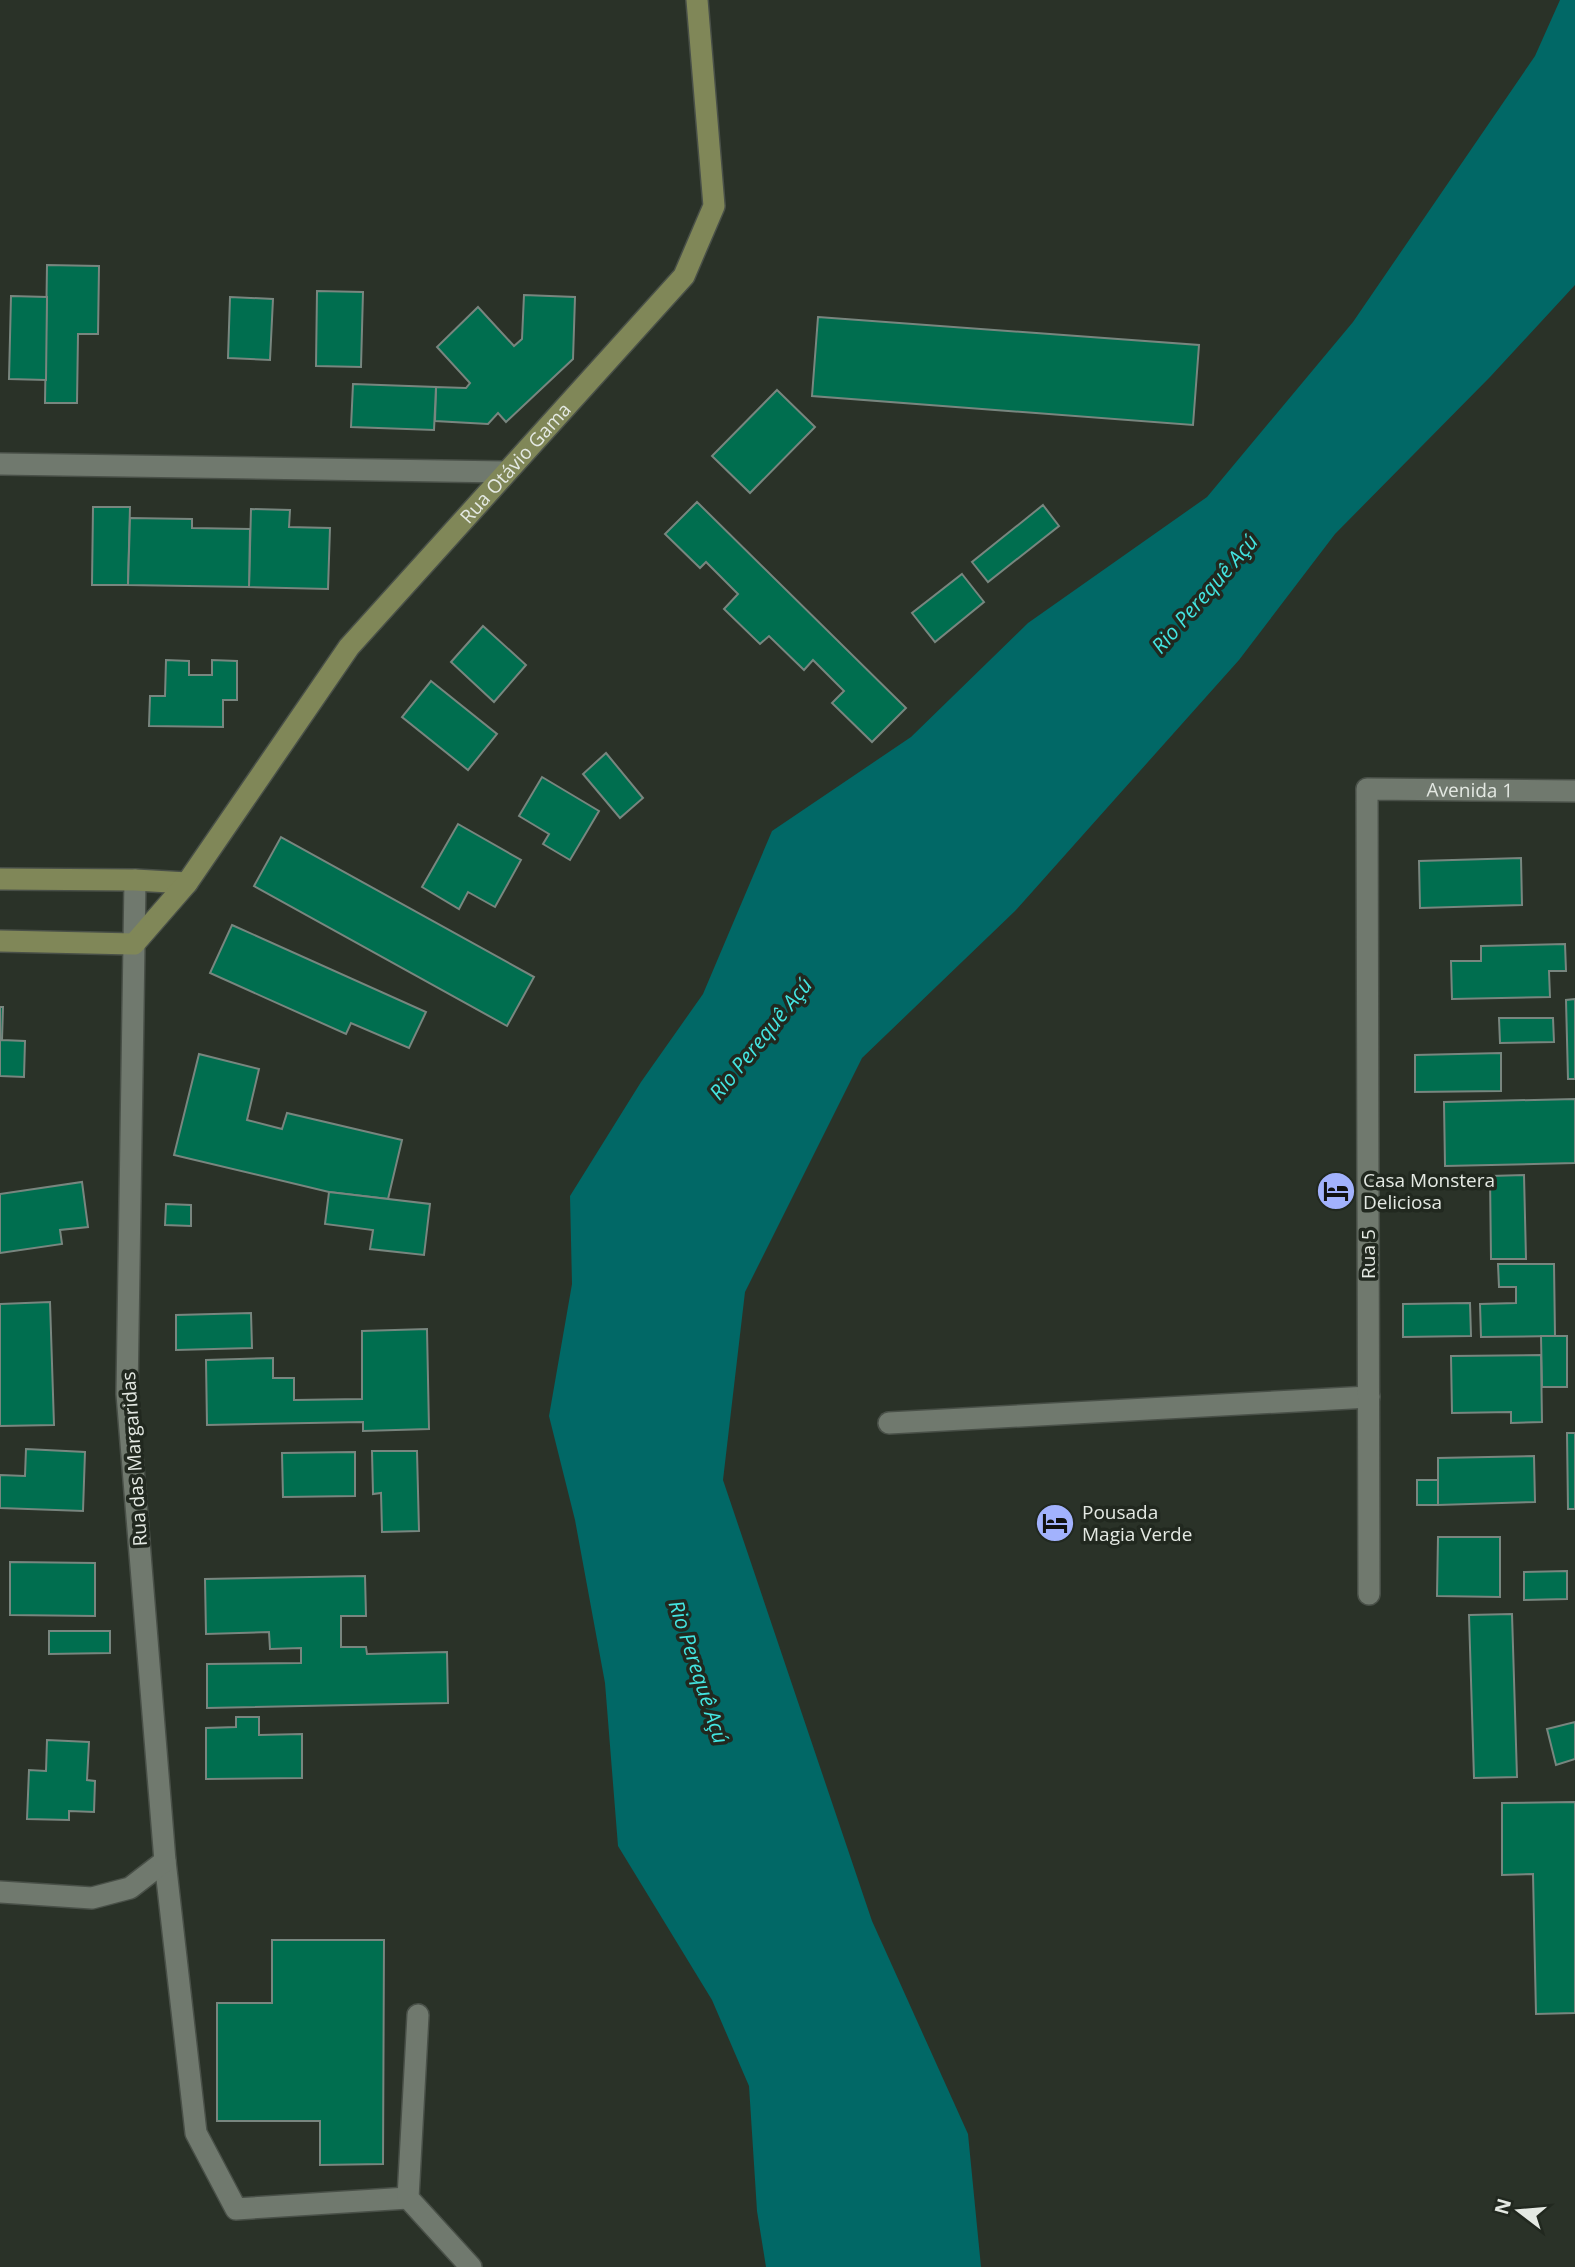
<svg xmlns="http://www.w3.org/2000/svg" width="1575" height="2267" font-family="'Open Sans',sans-serif">
	<rect width="100%" height="100%" fill="#2a3228"/>
	<polygon fill="#016866" points="1560,0 1575,0 1575,285 1490,377 1335,534 1239,660 1015,911 862,1058 745,1292 723,1480 872,1921 968,2134 981,2267 766,2267 757,2211 749,2086 712,2000 618,1846 605,1683 575,1520 549,1416 572,1284 570,1196 641,1082 703,994 772,831 911,737 1028,623 1207,497 1353,322 1535,56"/>
	<g fill="#006e4f" stroke="#78867f" stroke-width="2">
		<polygon points="47,265 99,266 98,334 78,334 77,403 45,403"/>
		<polygon points="317,291 363,292 361,367 316,366"/>
		<polygon points="524,295 575,297 573,359 506,422 498,413 488,424 435,421 436,387 466,388 470,383 437,347 478,307 514,346 522,339"/>
		<polygon points="11,296 47,297 46,380 9,379"/>
		<polygon points="230,297 273,299 270,360 228,358"/>
		<polygon points="818,317 1199,345 1193,425 812,396"/>
		<polygon points="353,384 436,387 434,430 351,427"/>
		<polygon points="777,390 815,427 750,493 712,456"/>
		<polygon points="697,502 906,708 872,742 832,703 844,691 813,660 804,670 769,636 760,644 724,609 738,594 706,562 700,568 665,534"/>
		<polygon points="1043,505 1059,526 988,582 972,562"/>
		<polygon points="93,507 130,507 128,585 92,585"/>
		<polygon points="251,509 290,510 289,527 330,528 328,589 249,587"/>
		<polygon points="130,518 192,519 192,528 250,529 249,587 128,585"/>
		<polygon points="962,574 984,602 935,642 912,613"/>
		<polygon points="483,626 526,665 494,702 451,662"/>
		<polygon points="166,660 189,661 189,675 212,675 212,660 237,661 237,700 223,700 223,727 149,726 150,696 165,696"/>
		<polygon points="431,681 497,734 468,770 402,717"/>
		<polygon points="606,753 643,798 620,818 583,774"/>
		<polygon points="542,777 599,811 570,860 543,844 549,834 519,816"/>
		<polygon points="458,824 521,860 495,907 468,892 459,909 422,887"/>
		<polygon points="281,837 534,977 507,1026 254,886"/>
		<polygon points="1521,858 1522,905 1420,908 1419,861"/>
		<polygon points="232,925 426,1012 409,1048 351,1023 346,1034 210,973"/>
		<polygon points="1565,944 1566,971 1549,971 1550,997 1452,999 1451,961 1481,961 1481,946"/>
		<polygon points="1575,999 1575,1079 1568,1079 1566,1000"/>
		<polygon points="0,1007 3,1007 2,1040 25,1041 24,1077 0,1076"/>
		<polygon points="1499,1018 1553,1018 1554,1042 1500,1043"/>
		<polygon points="1501,1053 1501,1091 1415,1092 1415,1055"/>
		<polygon points="199,1054 259,1069 247,1120 282,1129 287,1113 402,1140 388,1199 329,1192 174,1155"/>
		<polygon points="1575,1099 1575,1163 1445,1166 1444,1102"/>
		<polygon points="1524,1175 1526,1259 1491,1259 1490,1176"/>
		<polygon points="82,1182 88,1227 60,1230 62,1244 0,1253 0,1194"/>
		<polygon points="329,1192 430,1204 424,1255 370,1249 373,1230 325,1224"/>
		<polygon points="166,1204 191,1205 191,1226 165,1225"/>
		<polygon points="1498,1264 1554,1264 1555,1336 1481,1337 1480,1304 1516,1303 1516,1287 1499,1287"/>
		<polygon points="50,1302 54,1425 0,1426 0,1304"/>
		<polygon points="1470,1303 1471,1336 1403,1337 1403,1304"/>
		<polygon points="251,1313 252,1348 176,1350 176,1315"/>
		<polygon points="427,1329 429,1429 363,1431 363,1422 207,1425 206,1360 273,1358 273,1378 294,1378 294,1400 362,1399 362,1331"/>
		<polygon points="1541,1336 1567,1336 1567,1387 1542,1387"/>
		<polygon points="1541,1355 1542,1422 1511,1423 1511,1412 1452,1413 1451,1356"/>
		<polygon points="1567,1433 1575,1433 1575,1509 1568,1509"/>
		<polygon points="26,1449 85,1452 83,1511 0,1508 0,1475 25,1476"/>
		<polygon points="372,1451 417,1451 419,1531 382,1532 381,1493 373,1494"/>
		<polygon points="355,1452 355,1496 283,1497 282,1453"/>
		<polygon points="1534,1456 1535,1502 1438,1505 1438,1458"/>
		<rect x="1417" y="1480" width="21" height="25"/>
		<polygon points="1438,1537 1500,1537 1500,1597 1437,1596"/>
		<polygon points="10,1562 95,1563 95,1616 10,1615"/>
		<polygon points="1567,1571 1567,1599 1524,1600 1524,1572"/>
		<polygon points="365,1576 366,1616 341,1616 341,1647 366,1647 367,1654 447,1652 448,1703 207,1708 207,1664 301,1663 301,1648 270,1649 269,1632 206,1634 205,1579"/>
		<polygon points="1512,1614 1517,1777 1474,1778 1469,1615"/>
		<polygon points="49,1631 110,1631 110,1653 49,1654"/>
		<polygon points="236,1717 259,1717 259,1735 302,1734 302,1778 206,1779 206,1728 236,1727"/>
		<polygon points="1575,1722 1575,1759 1556,1765 1547,1729"/>
		<polygon points="47,1740 89,1742 87,1780 95,1781 94,1812 69,1811 69,1820 27,1819 29,1770 46,1771"/>
		<polygon points="1575,1802 1575,2013 1536,2014 1533,1874 1502,1875 1502,1803"/>
		<polygon points="272,1940 384,1940 383,2164 320,2165 320,2121 217,2121 217,2003 272,2003"/>
	</g>
	<g fill="none" stroke-linecap="round" stroke-linejoin="round">
		<g stroke="#495048" stroke-width="24">
			<g id="street">
				<polyline points="0,464 505,472"/>
				<polyline points="889,1423 1369,1397"/>
				<path id="s1" d="M 1369,1594 L 1367,789 L 1575,791"/>
				<polyline points="165,1861 196,2133 236,2209 408,2198"/>
				<polyline points="0,1892 92,1898 130,1888 165,1861 127,1394 135,880"/>
				<polyline points="418,2015 408,2198 471,2267"/>
			</g>
		</g>
		<g stroke="#495048" stroke-width="24">
			<g id="secondary">
				<polyline points="0,879 135,880 187,883"/>
				<path id="s2" d="M 0,941 L 134,944 L 187,883 L 349,647 L 684,276 L 714,206 L 697,0"/>
			</g>
		</g>
		<use href="#street" stroke="#70796e" stroke-width="21"/>
		<use href="#secondary" stroke="#808758" stroke-width="21"/>
	</g>
	<defs>
		<g id="hotel-disc" transform="scale(2.0125)"><circle r="9.5" fill="#a2b2fd" stroke="#21281f"/><path d="M-6-4.5h1.5V1H6V5H4.5V3h-9V5H-6ZM-4 0a1.8 1.8 0 1 1 3.6 0ZM.5 0V-2.5h3Q6-2.5 6 0Z" fill="#111"/></g>
	</defs>
	<g fill-rule="evenodd">
		<use href="#hotel-disc" x="1336" y="1191"/>
		<use href="#hotel-disc" x="1055" y="1523"/>
	</g>
	<g text-anchor="middle" stroke-width="7" stroke-linejoin="round" paint-order="stroke">
		<g font-size="19" fill="#e4e9e3" stroke="#21281f">
			<text dy="7" stroke="none"><textPath href="#s2" startOffset="749">Rua Otávio Gama</textPath></text>
			<text dy="7" stroke="none"><textPath href="#s1" startOffset="908">Avenida 1</textPath></text>
			<text transform="translate(1368 1254) rotate(-90)" y="7">Rua 5</text>
			<text transform="translate(134 1459) rotate(-94)" y="7">Rua das Margaridas</text>
		</g>
		<g font-size="19" fill="#e4e9e3" stroke="#21281f" text-anchor="start">
			<text x="1363" y="1187">Casa Monstera<tspan x="1363" dy="22">Deliciosa</tspan></text>
			<text x="1082" y="1519">Pousada<tspan x="1082" dy="22">Magia Verde</tspan></text>
		</g>
		<g font-size="21" font-style="italic" fill="#43e5e1" stroke="#21281f">
			<text transform="translate(1205 594) rotate(-49)" y="7">Rio Perequê Açú</text>
			<text transform="translate(761 1039) rotate(-51)" y="7">Rio Perequê Açú</text>
			<text transform="translate(698 1672) rotate(72)" y="7">Rio Perequê Açú</text>
		</g>
	</g>
	<g transform="translate(1519 2211) rotate(286)" stroke="#21281f" stroke-width="5" paint-order="stroke">
	<path d="M0-5L12 26L0 18L-12 26Z" fill="#e4e9e3"/>
	<text y="-10" font-size="19" font-weight="bold" text-anchor="middle" fill="#e4e9e3">N</text>
	</g>
</svg>
